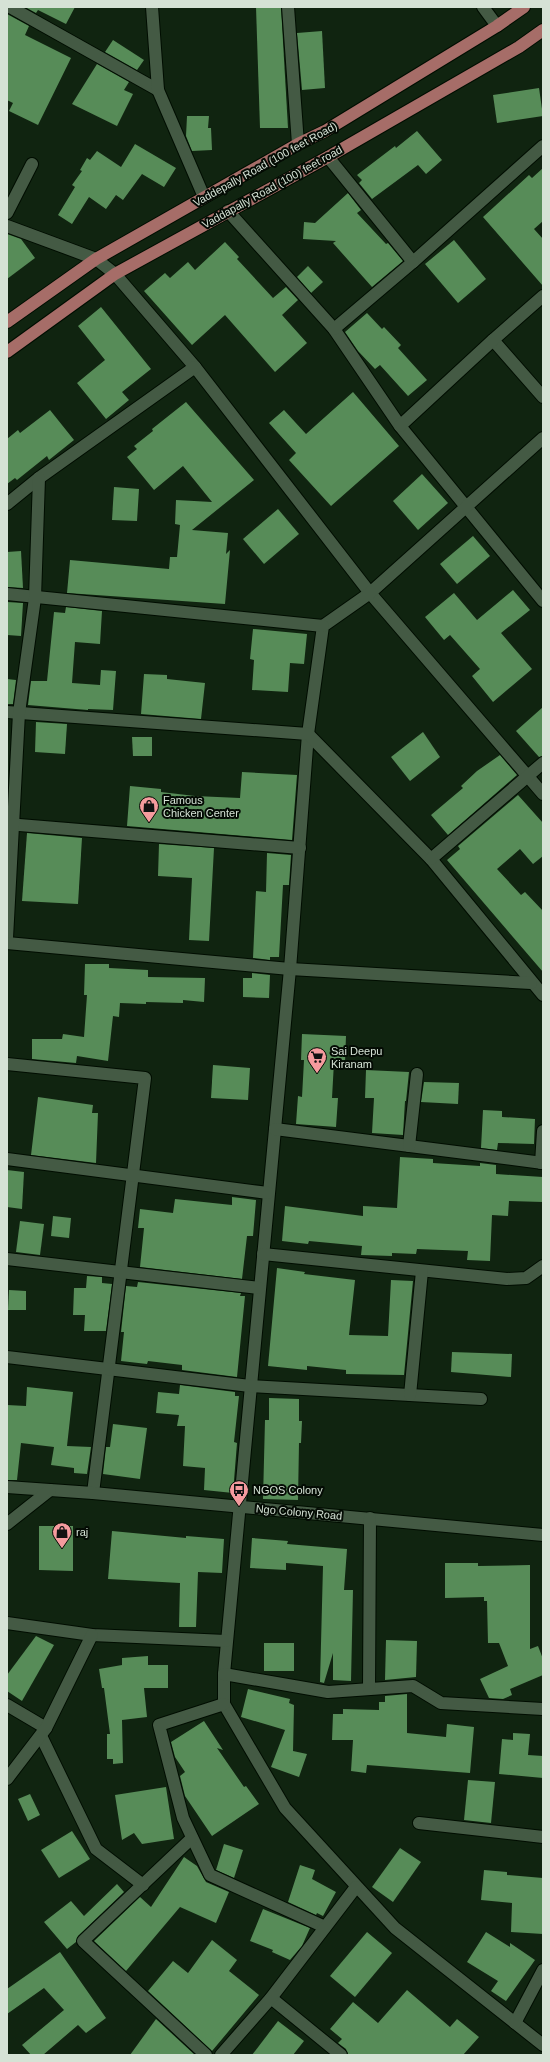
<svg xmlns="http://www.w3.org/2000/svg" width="550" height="2062" font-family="Helvetica,sans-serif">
	<rect width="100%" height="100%" fill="#102410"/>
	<g fill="#578c58">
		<polygon points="25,7 75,7 66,24 38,10 36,13"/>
		<polygon points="256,7 281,7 288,128 260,128"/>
		<polygon points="7,14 29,26 25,35 71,58 38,125 9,111 13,103 7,100"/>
		<polygon points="322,31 325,88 302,90 297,33"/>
		<polygon points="113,40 144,60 137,70 105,52"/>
		<polygon points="97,64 129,82 124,90 133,94 117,126 72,104"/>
		<polygon points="539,88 543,116 497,123 493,95"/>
		<polygon points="187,116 209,116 208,128 211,128 212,150 192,151 186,136"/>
		<polygon points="417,131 442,160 426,174 418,165 372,199 359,183 362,180 357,175 395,146 396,148"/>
		<polygon points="135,144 176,168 164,187 142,174 123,200 116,195 106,209 89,197 72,224 58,215 75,187 72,185 82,171 80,170 87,158 90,160 97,151 121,167"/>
		<polygon points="543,168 543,221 534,229 543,239 543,286 483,217 529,175 532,178"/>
		<polygon points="348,193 361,210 357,213 386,244 388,243 403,261 372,287 333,243 336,241 303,239 304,222 315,223"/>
		<polygon points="7,234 21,239 35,258 7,279"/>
		<polygon points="454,240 486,279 458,303 425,264"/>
		<polygon points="225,242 239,257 237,259 273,298 286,287 298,300 282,315 307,343 275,372 225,315 192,345 144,291 165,273 170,278 188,262 195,270"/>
		<polygon points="308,266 323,282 311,293 297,277"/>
		<polygon points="101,307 151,369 122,392 129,400 106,419 77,383 105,360 78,326"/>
		<polygon points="367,313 382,329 384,327 401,345 398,348 427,380 408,396 380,365 375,369 358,351 345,332"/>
		<polygon points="353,392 399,446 331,506 289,460 296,453 269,423 284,410 306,434"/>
		<polygon points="186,402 254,480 192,530 228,533 226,554 230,550 225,604 67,593 70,560 169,569 170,557 177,557 180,525 175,524 176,500 212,502 183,466 154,490 127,457 137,449 134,446 153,431 152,429"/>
		<polygon points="50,410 74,440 49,460 47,456 17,480 15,478 7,484 7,439 18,430 20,433"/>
		<polygon points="422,474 448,503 418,530 393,501"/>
		<polygon points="114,487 139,489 137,521 112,520"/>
		<polygon points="278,509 299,534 264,564 243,539"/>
		<polygon points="473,536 490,556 457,584 440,564"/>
		<polygon points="21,551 23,588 7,587 7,552"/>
		<polygon points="513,590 530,610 501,633 532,669 493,702 472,676 480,669 450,635 444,640 425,617 454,593 477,620"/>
		<polygon points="7,602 23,603 21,636 7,635"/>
		<polygon points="66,607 102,611 100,644 75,642 72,683 100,685 101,670 116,671 113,710 88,709 88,710 28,705 31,681 47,681 54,612 65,613"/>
		<polygon points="253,629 307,634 304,664 290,663 288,692 252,690 254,660 250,659"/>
		<polygon points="144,674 167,675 167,679 205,683 201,719 141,714"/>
		<polygon points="7,679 16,680 13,704 7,704"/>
		<polygon points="543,707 543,756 539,757 516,731"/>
		<polygon points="36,722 67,724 65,754 35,752"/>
		<polygon points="423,732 440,757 410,781 391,757"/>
		<polygon points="132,737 152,737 152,756 133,756"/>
		<polygon points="500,755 517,775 448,835 431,815 463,788 461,786 477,771"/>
		<polygon points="242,772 297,775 292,840 127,826 130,786 161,789 161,792 195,796 240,798"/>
		<polygon points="518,795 543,823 543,856 533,864 520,849 497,869 521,895 525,892 543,911 543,972 447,860 460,849 458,846"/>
		<polygon points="27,833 82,838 78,904 22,901"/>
		<polygon points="159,844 214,848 209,941 189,940 192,878 158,876"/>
		<polygon points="267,853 291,855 289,885 283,885 279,957 270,957 270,960 253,958 256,891 266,892"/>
		<polygon points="85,964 109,964 109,968 148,970 148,977 205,978 204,1002 183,1000 183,1003 146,1002 146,1004 120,1003 119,1017 113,1016 108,1061 77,1056 76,1063 32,1059 32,1039 62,1039 63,1034 84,1037 87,995 84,995"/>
		<polygon points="252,973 270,975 269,998 243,997 243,978 252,978"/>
		<polygon points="302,1034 346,1036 345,1062 334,1062 332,1098 338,1098 336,1127 296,1124 298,1096 302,1097 304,1060 301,1060"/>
		<polygon points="213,1065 250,1068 248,1100 211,1098"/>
		<polygon points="366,1070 409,1072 406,1101 405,1101 403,1135 372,1133 374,1098 365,1098"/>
		<polygon points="424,1082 459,1083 458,1104 421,1102"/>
		<polygon points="38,1097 93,1105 92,1113 98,1113 96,1163 31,1155"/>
		<polygon points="483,1110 502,1111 502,1117 535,1119 534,1144 498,1143 497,1150 481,1148"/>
		<polygon points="400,1157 433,1159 433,1163 480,1166 480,1163 496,1165 496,1174 543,1177 543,1202 509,1201 508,1216 492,1215 490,1261 467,1260 468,1251 417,1249 416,1254 392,1253 392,1256 361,1255 362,1246 309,1241 308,1244 282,1241 285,1206 363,1216 363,1206 397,1208"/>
		<polygon points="7,1170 24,1172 22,1209 7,1207"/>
		<polygon points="232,1197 256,1200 253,1236 247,1236 242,1279 140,1267 144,1228 138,1228 140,1209 173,1213 175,1199 232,1205"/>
		<polygon points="53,1216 71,1218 69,1238 51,1236"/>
		<polygon points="20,1221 44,1224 40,1255 16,1252"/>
		<polygon points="277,1268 305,1272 304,1274 355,1280 349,1335 388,1336 391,1280 413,1281 404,1375 346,1374 346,1370 307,1366 307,1370 268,1366"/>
		<polygon points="87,1276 102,1277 102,1283 112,1284 106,1331 84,1331 85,1315 73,1315 74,1288 86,1288"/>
		<polygon points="138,1282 241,1293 240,1296 245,1296 237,1377 182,1370 182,1365 148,1361 147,1364 121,1361 124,1332 121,1332 126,1286 137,1287"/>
		<polygon points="9,1290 26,1291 26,1310 8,1310"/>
		<polygon points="452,1352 512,1354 511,1377 451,1372"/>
		<polygon points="180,1385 235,1392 235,1396 239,1396 234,1442 237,1443 233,1493 204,1490 205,1468 183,1466 185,1426 177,1426 179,1415 156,1413 158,1392 179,1394"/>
		<polygon points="27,1387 73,1392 67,1446 91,1447 87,1474 74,1473 74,1468 51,1465 54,1447 21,1443 17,1480 7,1480 7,1405 26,1406"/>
		<polygon points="269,1398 299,1399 299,1421 302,1421 301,1443 299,1443 298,1500 263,1499 265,1420 269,1420"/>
		<polygon points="113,1424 147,1428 140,1479 103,1474 106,1447 110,1447"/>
		<polygon points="39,1526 73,1526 73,1571 39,1570"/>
		<polygon points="112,1531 186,1538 186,1536 224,1539 222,1573 198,1572 196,1627 179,1627 180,1583 108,1579"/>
		<polygon points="252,1538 288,1541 287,1544 347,1549 344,1590 353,1590 351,1681 333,1680 333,1653 324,1683 320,1682 323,1566 286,1563 286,1570 250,1568"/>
		<polygon points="445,1563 478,1563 478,1566 530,1565 530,1649 538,1646 543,1659 543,1675 510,1689 512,1695 503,1699 489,1698 480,1679 508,1666 499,1643 488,1643 487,1601 484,1601 484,1597 445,1598"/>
		<polygon points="36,1636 54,1645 22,1701 7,1691 7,1675"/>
		<polygon points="386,1640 417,1641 416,1677 385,1680"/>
		<rect x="264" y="1643" width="30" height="28"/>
		<polygon points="148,1656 148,1665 168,1665 168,1688 144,1688 147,1717 122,1720 123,1763 113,1764 113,1759 107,1759 107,1734 110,1734 104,1688 102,1688 99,1669 122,1665 122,1658"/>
		<polygon points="248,1689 290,1699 289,1703 294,1705 293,1751 307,1754 299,1777 271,1767 285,1730 241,1717"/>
		<polygon points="407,1694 407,1733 446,1737 447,1724 474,1727 470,1773 367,1765 366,1773 351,1771 353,1740 332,1740 333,1714 343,1714 343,1709 379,1710 379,1702 385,1702 385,1696"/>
		<polygon points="204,1721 223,1750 217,1748 244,1787 246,1786 259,1804 212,1836 185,1796 180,1776 185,1772 175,1757 171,1742"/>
		<polygon points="513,1733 530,1734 528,1755 543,1756 543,1778 499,1774 502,1739 513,1740"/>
		<polygon points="468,1780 495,1782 491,1823 464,1820"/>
		<polygon points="166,1787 174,1839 142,1844 134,1833 122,1840 115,1795"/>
		<polygon points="30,1794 40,1815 28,1821 18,1799"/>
		<polygon points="72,1831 90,1859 59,1878 41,1850"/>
		<polygon points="224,1844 243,1850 234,1878 216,1870"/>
		<polygon points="400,1848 421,1862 393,1902 372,1887"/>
		<polygon points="184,1857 197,1866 206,1882 229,1892 216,1923 180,1907 126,1971 94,1941 140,1897 151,1907"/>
		<polygon points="300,1865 315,1870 312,1879 336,1892 323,1916 317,1913 316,1915 288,1902"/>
		<polygon points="484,1870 507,1872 507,1875 543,1878 543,1934 511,1932 512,1903 481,1900"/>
		<polygon points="117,1884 124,1892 78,1936 76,1942 67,1949 44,1922 71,1901 84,1916"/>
		<polygon points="263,1909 310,1928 302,1946 290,1960 272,1952 273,1950 250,1941"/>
		<polygon points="367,1932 392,1953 355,1997 330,1976"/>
		<polygon points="486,1932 510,1947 510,1943 535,1960 506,2001 491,1991 498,1981 467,1962"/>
		<polygon points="212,1940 237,1960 229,1971 259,1995 212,2051 148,1991 173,1961 188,1973"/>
		<polygon points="60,1952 106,2018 86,2033 78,2025 43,2055 31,2055 22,2045 64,2010 44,1988 7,2014 7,1989"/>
		<polygon points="407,1990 450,2027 457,2019 479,2037 463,2055 348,2055 346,2049 338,2043 342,2039 330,2029 353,2002 378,2023"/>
		<polygon points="156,2019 195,2055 130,2055"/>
		<polygon points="278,2021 304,2041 293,2055 252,2055"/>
	</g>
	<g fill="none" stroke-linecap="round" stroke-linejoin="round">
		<g stroke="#000d01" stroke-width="14">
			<g id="minor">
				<polyline points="10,7 158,90"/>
				<polyline points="152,7 158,90 204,197"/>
				<polyline points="288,7 298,144"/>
				<polyline points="483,7 497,26"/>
				<polyline points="328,157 413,262 543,146"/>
				<polyline points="228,211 334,329 400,426 543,601"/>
				<polyline points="7,213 32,164"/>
				<polyline points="7,226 96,259 115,274 195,367 370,593 543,794"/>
				<polyline points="334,329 413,262"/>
				<polyline points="493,340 543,397"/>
				<polyline points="400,426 493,340 543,296"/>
				<polyline points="543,438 370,593 323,626 308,734 290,969 224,1674 224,1704 285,1808 395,1928 543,2045"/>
				<polyline points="7,504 39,478 195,367"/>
				<polyline points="7,594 323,626"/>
				<polyline points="7,712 308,734 431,859 543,995"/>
				<polyline points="7,824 300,848"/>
				<polyline points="431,859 543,763"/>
				<polyline points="7,938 19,713 35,598 39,478"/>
				<polyline points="7,943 290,969 531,983"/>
				<polyline points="7,1064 145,1078 93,1493"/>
				<polyline points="275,1129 543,1163"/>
				<polyline points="409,1146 417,1074"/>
				<polyline points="7,1159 268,1193"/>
				<polyline points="541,1163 543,1131"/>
				<polyline points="263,1254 507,1279 526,1278 543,1266"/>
				<polyline points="7,1259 259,1288"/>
				<polyline points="7,1357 250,1386 481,1399"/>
				<polyline points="410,1395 422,1271"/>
				<polyline points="7,1487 93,1493 543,1535"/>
				<polyline points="7,1524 50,1490"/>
				<polyline points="7,1623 92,1635 226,1641"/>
				<polyline points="224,1674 328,1692 413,1686 441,1703 543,1709"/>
				<polyline points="369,1689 370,1518"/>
				<polyline points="224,1704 159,1725 183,1818 210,1875 325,1927"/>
				<polyline points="7,1705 46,1728"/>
				<polyline points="41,1736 96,1849 143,1885"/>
				<polyline points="7,1779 46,1728 92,1635"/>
				<polyline points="419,1823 543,1837"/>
				<polyline points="192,1838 83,1941 206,2055"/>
				<polyline points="271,1998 341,2055"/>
				<polyline points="515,2023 543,1970"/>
				<polyline points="221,2055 271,1998 356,1887"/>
			</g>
		</g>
		<g stroke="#000d01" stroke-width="14">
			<g id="major">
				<polyline points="7,322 96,259 298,144 325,131 497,26 524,7"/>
				<polyline points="7,352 115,274 328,157 519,47 543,30"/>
			</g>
		</g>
		<use href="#minor" stroke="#445a44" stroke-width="12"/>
		<use href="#major" stroke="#a66d68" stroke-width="12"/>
	</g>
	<defs>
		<g id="shop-pin" transform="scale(1)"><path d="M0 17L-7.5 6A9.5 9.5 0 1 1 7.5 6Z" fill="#f59b9e" stroke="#040b04"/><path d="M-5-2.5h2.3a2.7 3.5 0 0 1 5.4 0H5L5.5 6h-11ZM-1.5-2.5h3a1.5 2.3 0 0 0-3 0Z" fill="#111"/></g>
		<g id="supermarket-pin" transform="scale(1)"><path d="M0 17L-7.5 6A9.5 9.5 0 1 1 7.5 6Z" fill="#f59b9e" stroke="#040b04"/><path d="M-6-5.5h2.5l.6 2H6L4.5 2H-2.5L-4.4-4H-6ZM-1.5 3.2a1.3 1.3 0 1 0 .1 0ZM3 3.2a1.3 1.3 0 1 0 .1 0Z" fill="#111"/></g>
		<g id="bus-pin" transform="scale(1)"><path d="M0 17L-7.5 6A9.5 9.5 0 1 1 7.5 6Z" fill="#f59b9e" stroke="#040b04"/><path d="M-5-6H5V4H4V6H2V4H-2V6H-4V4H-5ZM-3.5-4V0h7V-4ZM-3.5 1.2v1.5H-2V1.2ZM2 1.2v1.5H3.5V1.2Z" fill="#111"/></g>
	</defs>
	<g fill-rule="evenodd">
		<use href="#shop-pin" x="149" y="806"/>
		<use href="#supermarket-pin" x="317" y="1057"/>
		<use href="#bus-pin" x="239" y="1490"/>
		<use href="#shop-pin" x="62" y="1532"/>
	</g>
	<g text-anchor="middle" stroke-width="4" stroke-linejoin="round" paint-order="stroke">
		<g font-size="11" fill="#d5e2d5" stroke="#040b04">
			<text transform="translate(265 164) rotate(-29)" y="4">Vaddepally Road (100 feet Road)</text>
			<text transform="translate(272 187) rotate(-29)" y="4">Vaddapally Road (100) feet road</text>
			<text transform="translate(299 1512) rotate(5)" y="4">Ngo Colony Road</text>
		</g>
		<g font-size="11" fill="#d5e2d5" stroke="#040b04" text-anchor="start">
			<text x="163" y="804">Famous<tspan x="163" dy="13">Chicken Center</tspan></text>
			<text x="331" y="1055">Sai Deepu<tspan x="331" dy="13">Kiranam</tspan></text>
			<text x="253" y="1494">NGOS Colony</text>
			<text x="76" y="1536">raj</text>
		</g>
	</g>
	<rect width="550" height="2062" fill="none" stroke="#d5e2d5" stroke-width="16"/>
</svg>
